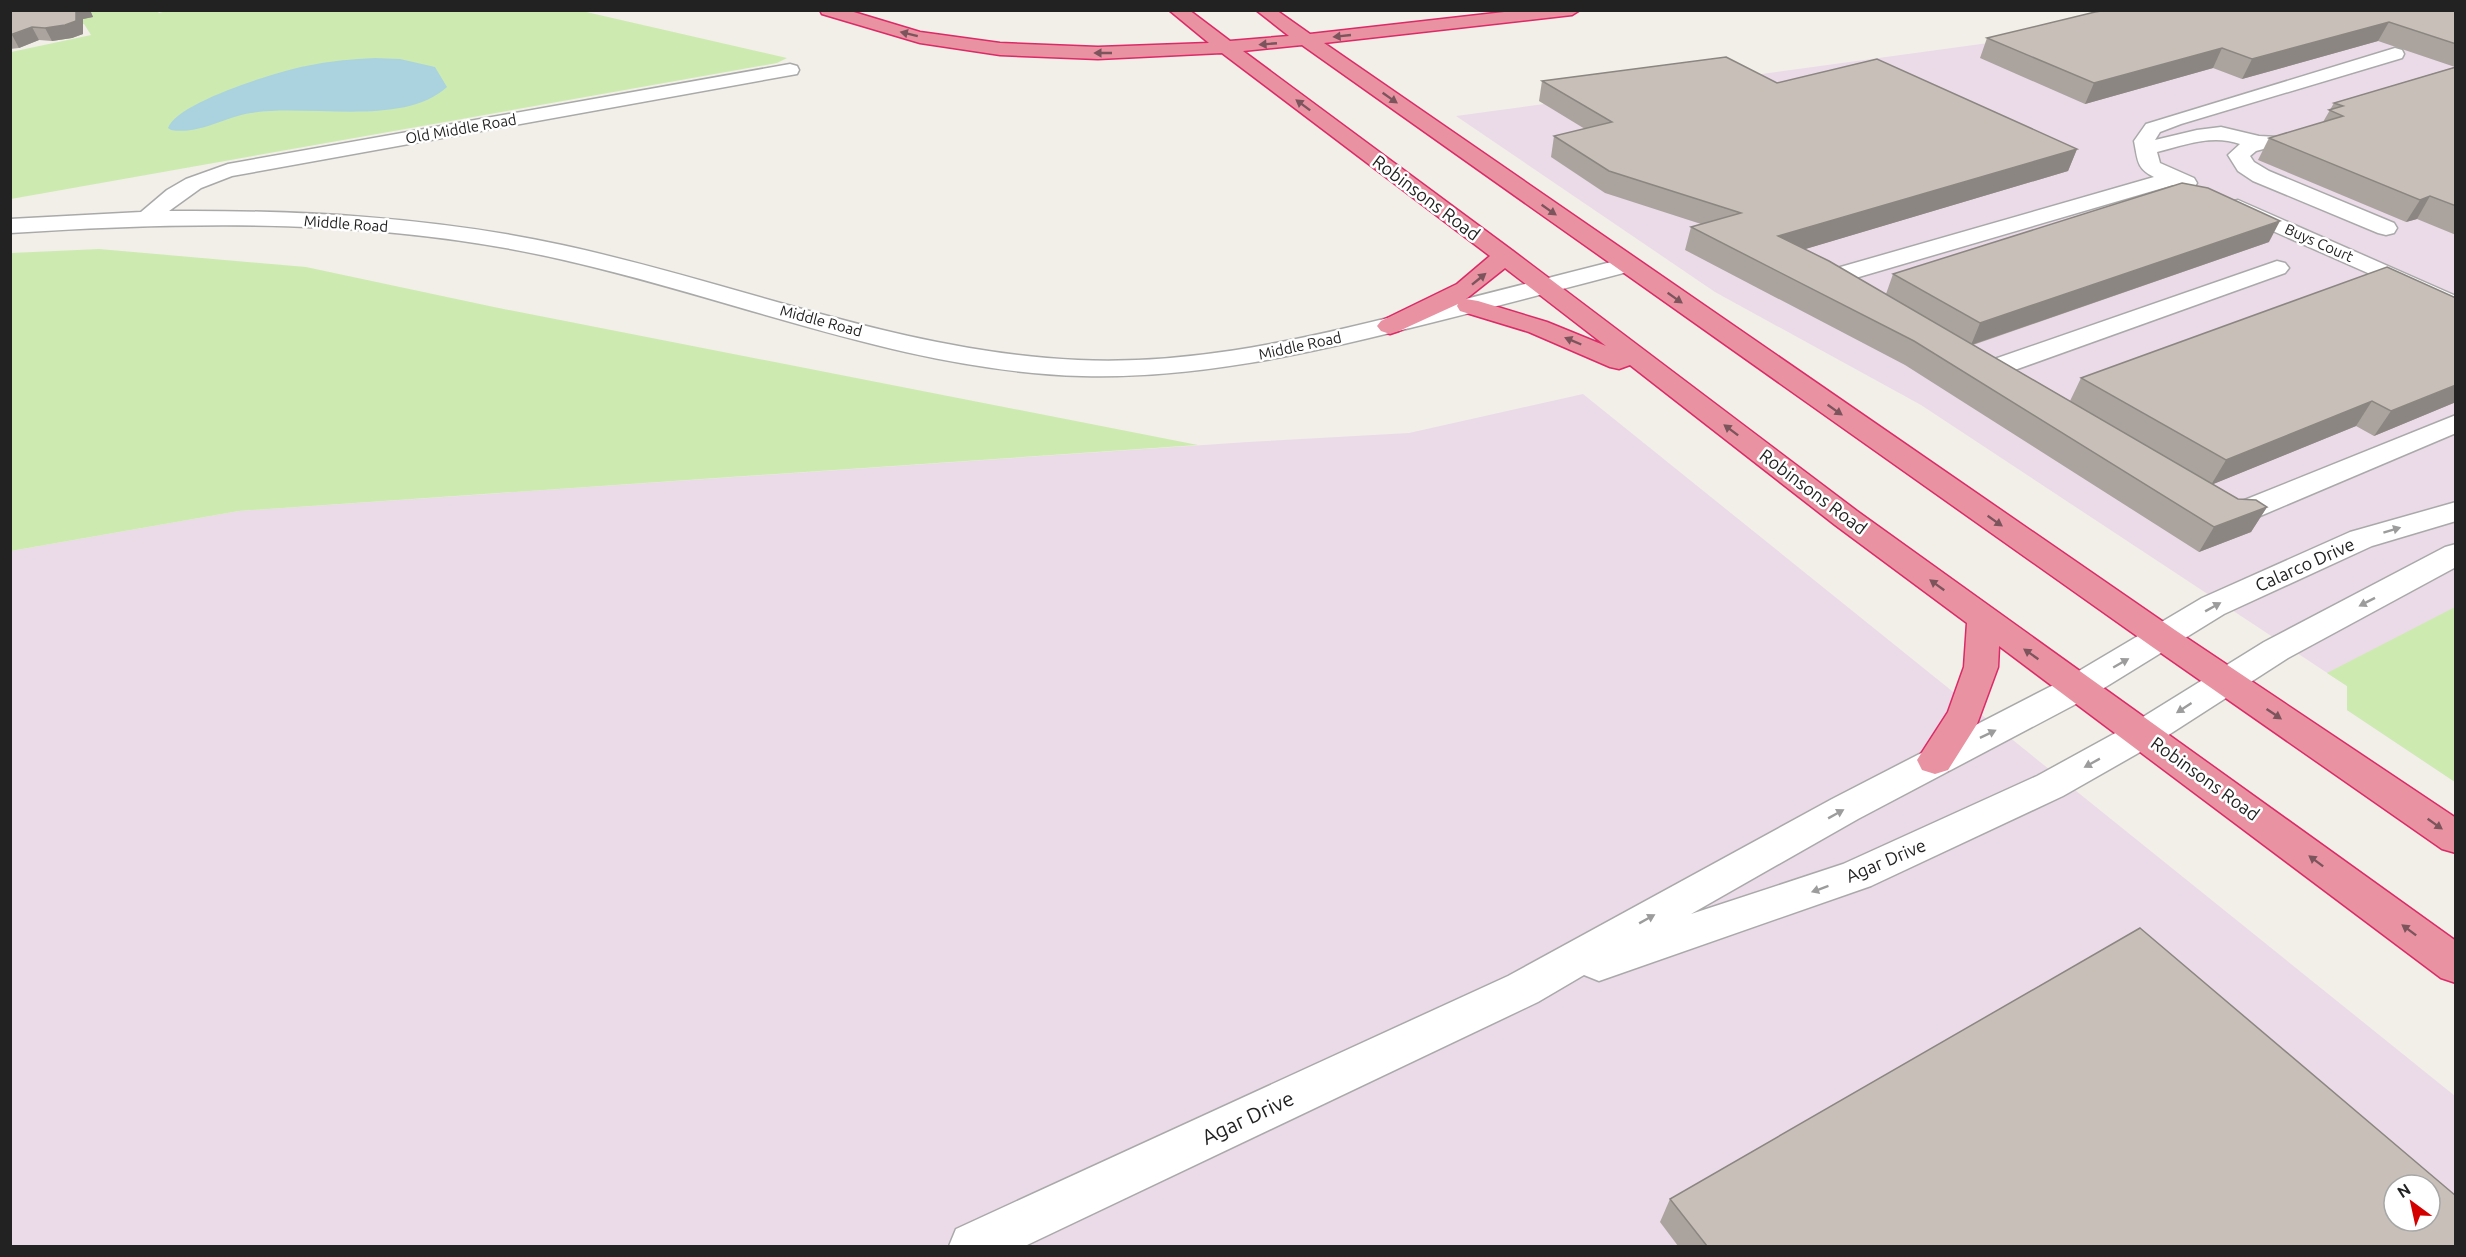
<svg xmlns="http://www.w3.org/2000/svg" width="2466" height="1257" font-family="Ubuntu,sans-serif">
	<rect width="100%" height="100%" fill="#f2efe9"/>
	<g fill="#ebdbe8" fill-rule="evenodd">
		<polygon points="2222,11 2455,11 2455,782 2347,710 2347,686 1921,405 1715,292 1456,116"/>
		<path d="M 1583,394 L 2455,1096 L 2455,1246 L 11,1246 L 11,551 L 239,511 L 1248,442 L 1409,433 ZM 2394,1185 L 2430,1185 L 2430,1221 L 2394,1221 Z"/>
	</g>
	<g fill="#cdebb0">
		<polygon points="91,10 157,10 159,13 170,10 582,11 787,58 777,63 11,199 11,52 91,35 84,24 11,38"/>
		<polygon points="99,249 306,267 494,307 1198,445 239,511 11,551 11,253"/>
		<polygon points="2455,607 2455,782 2347,710 2347,686 2327,673"/>
	</g>
	<path fill="#aad3df" d="M 375,58 L 400,59 L 435,67 L 447,87 C 402,128 306,103 251,113 C 224,117 199,135 171,130 L 168,128 C 177,102 279,71 306,66 C 329,61 352,59 375,58 Z"/>
	<g fill="none" stroke-linecap="round" stroke-linejoin="round">
		<g stroke="#a9a9a9" stroke-width="3">
			<g id="minor">
				<path d="M 2395,48 L 2402,50 L 2404,54 L 2402,58 L 2181,124 L 2160,132 L 2155,140 L 2197,130 L 2221,127 L 2259,136 L 2278,137 L 2281,141 L 2278,145 L 2256,151 L 2250,156 L 2254,162 L 2269,171 L 2394,223 L 2397,228 L 2394,233 L 2386,235 L 2378,233 L 2253,181 L 2238,171 L 2228,155 L 2240,144 C 2212,134 2185,145 2157,152 L 2160,163 L 2194,178 L 2197,183 L 2194,188 L 2186,190 L 2173,185 L 1852,279 L 1866,290 L 1863,295 C 1848,299 1829,290 1820,277 L 1823,272 L 2154,177 C 2136,168 2138,160 2134,141 L 2146,124 Z"/>
				<path d="M 790,64 L 797,66 L 799,70 L 797,74 L 232,176 L 201,188 L 169,211 C 301,210 433,217 562,245 C 734,282 901,352 1078,360 C 1183,365 1287,343 1388,318 C 1468,299 1547,278 1627,258 L 1635,260 L 1639,265 L 1635,270 C 1558,290 1480,311 1402,330 C 1297,356 1191,379 1082,376 C 905,371 736,299 564,260 C 383,218 195,221 10,233 L 10,219 L 141,212 L 167,190 L 186,179 L 228,164 Z"/>
				<polygon points="2238,200 2456,296 2456,312 2230,212 2227,207 2230,202"/>
				<polygon points="2277,261 2285,263 2289,268 2285,273 1998,376 1989,378 1980,376 1976,370 1980,364"/>
				<path d="M 2456,415 L 2456,433 L 2246,522 C 2230,526 2216,521 2207,507 L 2211,500 L 2222,498 L 2237,503 Z"/>
				<polygon points="2456,502 2456,521 2372,546 2224,614 2091,696 1858,819 1691,914 1843,864 2037,776 2130,725 2264,642 2445,547 2456,544 2456,567 2288,658 2156,743 2063,796 1871,886 1599,981 1584,975 1538,1002 1025,1246 949,1246 956,1229 1508,976 1832,799 2067,678 2202,598 2350,532"/>
			</g>
		</g>
		<g stroke="#dc2a67" stroke-width="3">
			<path id="highway" d="M 820,10 L 847,10 L 920,32 L 1000,43 L 1098,47 L 1209,43 L 1169,10 L 1189,10 L 1230,41 L 1289,36 L 1256,10 L 1276,10 L 1310,34 L 1522,10 L 1580,10 L 1572,15 L 1324,43 L 2175,630 L 2456,818 L 2456,853 L 2442,849 L 2151,646 L 1302,45 L 1243,51 L 1513,251 L 1857,511 L 2456,941 L 2456,983 L 2441,978 L 1999,646 L 1998,667 L 1977,724 L 1948,770 L 1935,774 L 1922,770 L 1917,760 L 1948,712 L 1964,667 L 1967,623 L 1835,525 L 1630,365 L 1619,369 L 1610,367 L 1529,332 L 1460,311 L 1457,306 L 1458,304 L 1399,331 L 1390,334 L 1381,331 L 1377,326 L 1381,321 L 1457,284 L 1490,256 L 1222,53 L 1098,59 L 1000,55 L 920,43 L 822,14 ZM 1505,268 L 1606,346 L 1547,322 L 1478,301 L 1466,299 Z"/>
		</g>
		<use href="#minor" fill="#fff" fill-rule="evenodd"/>
		<use href="#highway" fill="#e892a2" fill-rule="evenodd"/>
	</g>
	<g fill="#aba49e">
		<polygon points="10,10 90,10 93,17 83,19 83,34 72,38 52,41 39,40 19,48 10,49"/>
		<polygon points="2456,10 2456,235 2417,219 2406,222 2258,160 2269,138 2323,122 2334,103 2455,67 2378,41 2242,79 2213,68 2085,104 1980,58 1987,38"/>
		<polygon points="1542,81 1777,83 2077,149 2068,171 1805,249 1886,294 1893,274 2269,242 1973,345 2070,401 2081,378 2456,402 2374,436 2356,426 2213,484 2238,499 2267,507 2251,532 2199,552 1905,365 1685,250 1691,227 1701,224 1605,193 1551,157 1554,136 1585,129 1539,101"/>
		<polygon points="1670,1199 2456,1246 1678,1246 1660,1222"/>
	</g>
	<g fill="#8b8681">
		<polygon points="76,10 90,10 93,17 83,19 83,34 72,38 52,41 45,28"/>
		<polygon points="2389,22 2378,41 2242,79 2252,59"/>
		<polygon points="32,27 39,40 19,48 12,35"/>
		<polygon points="2222,48 2213,68 2085,104 2094,83"/>
		<polygon points="2077,149 2068,171 1772,259 1778,236"/>
		<polygon points="2430,196 2417,219 2406,222 2420,200"/>
		<polygon points="2280,221 2269,242 1971,345 1980,323"/>
		<polygon points="2456,385 2456,402 2374,436 2391,411"/>
		<polygon points="2372,401 2356,426 2211,485 2226,460"/>
		<polygon points="2267,507 2251,532 2199,552 2214,527"/>
	</g>
	<g fill="#c7bfb8" stroke="#8b8681" stroke-width="1.5" fill-rule="evenodd">
		<polygon points="10,10 76,10 76,21 65,25 45,28 32,27 10,35"/>
		<polygon points="2108,10 2456,10 2456,44 2389,22 2252,59 2222,48 2094,83 1987,38 2095,12"/>
		<polygon points="1726,57 1777,83 1877,59 2077,149 1778,236 1829,261 2238,499 2256,500 2267,507 2214,527 1914,341 1691,227 1741,213 1609,171 1554,136 1612,122 1542,81"/>
		<polygon points="2456,67 2456,206 2430,196 2420,200 2269,138 2343,116 2329,110 2343,106 2334,103"/>
		<polygon points="2182,183 2208,188 2280,221 1980,323 1893,274"/>
		<polygon points="2387,267 2456,298 2456,385 2391,411 2372,401 2226,460 2081,378"/>
		<path d="M 2140,928 L 2456,1196 L 2456,1246 L 1707,1246 L 1670,1199 ZM 2394,1185 L 2430,1185 L 2430,1221 L 2394,1221 Z"/>
	</g>
	<defs><path id="oneway-solid" d="M-6-.8H1V-3.2L6.5 0L1 3.2V.8H-6Z" transform="scale(1.5)"/></defs>
	<g fill="#7b545c">
		<use href="#oneway-solid" transform="translate(909 34) rotate(-166)"/>
		<use href="#oneway-solid" transform="translate(1342 36) rotate(174)"/>
		<use href="#oneway-solid" transform="translate(1268 44) rotate(175)"/>
		<use href="#oneway-solid" transform="translate(1103 53) rotate(-180)"/>
		<use href="#oneway-solid" transform="translate(1390 98) rotate(35)"/>
		<use href="#oneway-solid" transform="translate(1303 105) rotate(-143)"/>
		<use href="#oneway-solid" transform="translate(1549 210) rotate(35)"/>
		<use href="#oneway-solid" transform="translate(1479 279) rotate(-39)"/>
		<use href="#oneway-solid" transform="translate(1675 298) rotate(35)"/>
		<use href="#oneway-solid" transform="translate(1573 341) rotate(-157)"/>
		<use href="#oneway-solid" transform="translate(1835 410) rotate(35)"/>
		<use href="#oneway-solid" transform="translate(1731 430) rotate(-143)"/>
		<use href="#oneway-solid" transform="translate(1995 521) rotate(35)"/>
		<use href="#oneway-solid" transform="translate(1937 585) rotate(-144)"/>
		<use href="#oneway-solid" transform="translate(2031 654) rotate(-145)"/>
		<use href="#oneway-solid" transform="translate(2274 714) rotate(34)"/>
		<use href="#oneway-solid" transform="translate(2435 824) rotate(35)"/>
		<use href="#oneway-solid" transform="translate(2316 861) rotate(-143)"/>
		<use href="#oneway-solid" transform="translate(2409 930) rotate(-143)"/>
	</g>
	<g fill="#9c9c9c">
		<use href="#oneway-solid" transform="translate(2392 530) rotate(-17)"/>
		<use href="#oneway-solid" transform="translate(2367 602) rotate(153)"/>
		<use href="#oneway-solid" transform="translate(2213 607) rotate(-29)"/>
		<use href="#oneway-solid" transform="translate(2121 663) rotate(-30)"/>
		<use href="#oneway-solid" transform="translate(2184 708) rotate(147)"/>
		<use href="#oneway-solid" transform="translate(1988 734) rotate(-26)"/>
		<use href="#oneway-solid" transform="translate(2092 763) rotate(151)"/>
		<use href="#oneway-solid" transform="translate(1836 814) rotate(-29)"/>
		<use href="#oneway-solid" transform="translate(1820 889) rotate(160)"/>
		<use href="#oneway-solid" transform="translate(1647 919) rotate(-29)"/>
	</g>
	<g text-anchor="middle" stroke-width="5" stroke-linejoin="round" paint-order="stroke">
		<g font-size="15" fill="#222" stroke="#fff">
			<text transform="translate(461 129) rotate(-10)" y="5">Old Middle Road</text>
			<text transform="translate(346 224) rotate(4)" y="5">Middle Road</text>
			<text transform="translate(2319 243) rotate(24)" y="5">Buys Court</text>
			<text transform="translate(821 321) rotate(15)" y="5">Middle Road</text>
			<text transform="translate(1300 346) rotate(-12)" y="5">Middle Road</text>
		</g>
		<g font-size="18" fill="#222" stroke="#fff">
			<text transform="translate(1426 198) rotate(37)" y="6">Robinsons Road</text>
			<text transform="translate(1813 492) rotate(37)" y="6">Robinsons Road</text>
			<text transform="translate(2305 565) rotate(-24)" y="6">Calarco Drive</text>
			<text transform="translate(2205 779) rotate(36)" y="6">Robinsons Road</text>
			<text transform="translate(1886 861) rotate(-23)" y="6">Agar Drive</text>
		</g>
		<g font-size="21" fill="#222" stroke="#fff">
			<text transform="translate(1248 1118) rotate(-25)" y="7">Agar Drive</text>
		</g>
	</g>
	<rect width="2466" height="1257" fill="none" stroke="#222222" stroke-width="24"/>
	<g transform="translate(2412 1203) rotate(327)"><circle r="28" fill="#ffffff" stroke="#a7a7a7" stroke-width="1.5"/>
	<path d="M0-4.5L10 22L0 15L-10 22Z" fill="#d40000"/>
	<text y="-9" font-size="16" font-weight="bold" text-anchor="middle" fill="#222222">N</text>
	</g>
</svg>
